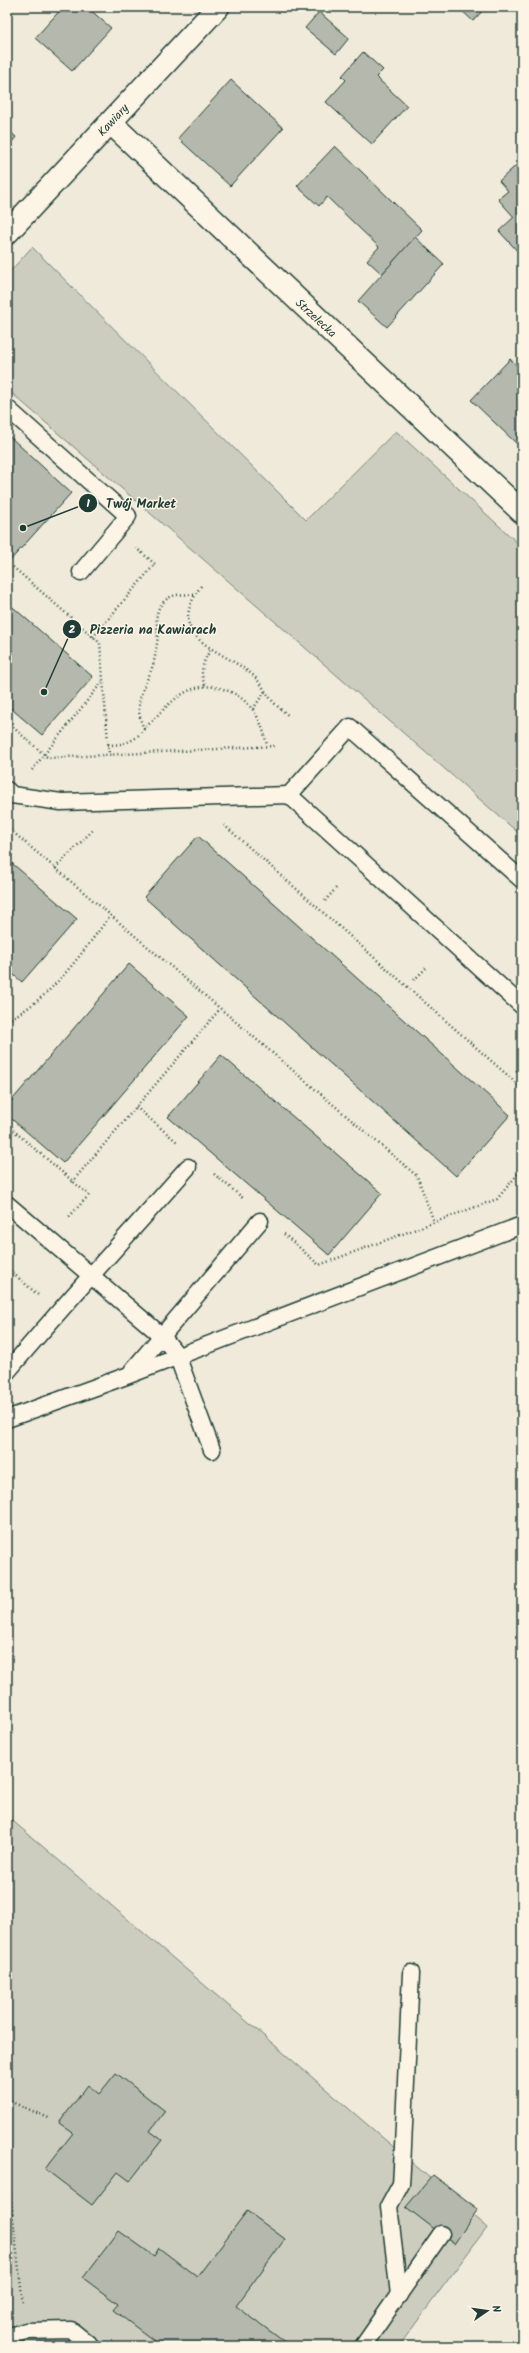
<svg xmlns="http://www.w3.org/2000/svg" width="529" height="2353" font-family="Kalam,sans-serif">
	<rect width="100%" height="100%" fill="#efeada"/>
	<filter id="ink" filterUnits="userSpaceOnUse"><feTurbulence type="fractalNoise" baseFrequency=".025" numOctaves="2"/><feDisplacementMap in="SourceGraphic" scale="8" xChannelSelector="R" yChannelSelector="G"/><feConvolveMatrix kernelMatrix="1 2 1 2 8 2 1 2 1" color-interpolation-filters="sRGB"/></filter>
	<g filter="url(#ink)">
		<g fill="#cccdbf" stroke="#76857a">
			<polygon points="32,247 306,520 396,431 522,547 522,836 7,389 7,275"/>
			<polygon points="7,1816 487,2227 399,2346 7,2346"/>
		</g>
		<g fill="#b5b9ad" stroke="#1f3d34">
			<polygon points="63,7 87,7 111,28 72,71 35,38"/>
			<polygon points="458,7 486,7 473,21"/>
			<polygon points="319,12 349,38 336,54 305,28"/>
			<polygon points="363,52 383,70 376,77 407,106 372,144 326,102 346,80 342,76"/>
			<polygon points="231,80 283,128 230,186 178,138"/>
			<polygon points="7,129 16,137 7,148"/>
			<polygon points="335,146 422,230 382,274 367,260 379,247 327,197 319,206 297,186"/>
			<polygon points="522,160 522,253 521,255 499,231 514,217 498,199 508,191 499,181"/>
			<polygon points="415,237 444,264 387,327 358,301"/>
			<polygon points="510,359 522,370 522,440 518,445 471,400"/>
			<polygon points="7,434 71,493 7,564"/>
			<polygon points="7,602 93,677 42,735 7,705"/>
			<polygon points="198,836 510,1115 456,1176 144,897"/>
			<polygon points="7,859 77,919 22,982 7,969"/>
			<polygon points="129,964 189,1016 63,1163 7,1115 7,1106"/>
			<polygon points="221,1055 382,1193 329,1255 168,1117"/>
			<polygon points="116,2073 165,2111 150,2131 162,2140 130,2181 118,2172 92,2205 45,2169 73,2133 59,2123 88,2085 99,2094"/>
			<polygon points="433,2175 478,2209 454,2244 406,2207"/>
			<polygon points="247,2211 285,2239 236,2306 290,2346 161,2346 113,2310 118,2304 83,2278 119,2231 154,2256 159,2248 197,2277"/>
		</g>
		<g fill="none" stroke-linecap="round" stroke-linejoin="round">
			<g stroke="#1f3d34" stroke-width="19">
				<g id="lane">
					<polyline points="7,408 128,516 81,572"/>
					<polyline points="7,790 12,795 61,802 289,795 522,1006"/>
					<polyline points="289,795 350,727 522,880"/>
					<polyline points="7,1204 162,1336 177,1355 212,1450"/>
					<polyline points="132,1371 260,1221"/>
					<path d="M 7,1372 C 66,1302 128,1235 188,1167"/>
					<polyline points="7,1419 129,1375 522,1225"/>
					<polyline points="399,2295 389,2206 401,2184 402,2168 411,1973"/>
					<polyline points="7,2337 26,2331 71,2330 91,2346"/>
					<polyline points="363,2346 441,2234"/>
				</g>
			</g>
			<g stroke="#1f3d34" stroke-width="25">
				<g id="street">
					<polyline points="111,123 522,512"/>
					<polyline points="7,233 218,7"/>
				</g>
			</g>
			<g stroke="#1f3d34" stroke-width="2.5" stroke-dasharray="1 3" stroke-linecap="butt">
				<polyline points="13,567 100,643 109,754"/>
				<path d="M 201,586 C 163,639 218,647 250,673 C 260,680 264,691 271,699 C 276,706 283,711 289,716"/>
				<polyline points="93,637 155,564 136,548"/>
				<path d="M 205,685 C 199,672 203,661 211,649"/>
				<polyline points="253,709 266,690"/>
				<polyline points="7,722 48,758 274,746"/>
				<path d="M 144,729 C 141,722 139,716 139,708 C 139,695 145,685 150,673 C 154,664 156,653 157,643 C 160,629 152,617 161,605 C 170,593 181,594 195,595"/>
				<path d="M 108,745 C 117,745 125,744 134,739 C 139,736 143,730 147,726 C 173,700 194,673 235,694 C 255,706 263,724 267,746"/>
				<polyline points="32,770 102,682"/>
				<polyline points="224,825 522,1088"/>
				<polyline points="7,827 417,1176 434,1222"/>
				<polyline points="55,868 93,830"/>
				<polyline points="325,901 337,887"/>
				<polyline points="414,980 426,968"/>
				<path d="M 7,1020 C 52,999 81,953 111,915"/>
				<polyline points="516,1071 522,1068"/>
				<polyline points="136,1107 177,1142"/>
				<polyline points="7,1125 89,1195 68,1218"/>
				<polyline points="214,1174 244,1199"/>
				<polyline points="72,1182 220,1009"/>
				<polyline points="284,1234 319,1265 497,1199 522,1169"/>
				<polyline points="7,1268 38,1295"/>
				<polyline points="7,2100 51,2119"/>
				<polyline points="7,2166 23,2304"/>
				<polyline points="7,2226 14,2229"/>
			</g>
			<use href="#lane" stroke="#fcf5e5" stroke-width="16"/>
			<use href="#street" stroke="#fcf5e5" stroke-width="22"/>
		</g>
	</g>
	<g text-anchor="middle" stroke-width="3" stroke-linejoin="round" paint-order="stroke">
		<g font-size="12" fill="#1f3d34" stroke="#fcf5e5">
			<text transform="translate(113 120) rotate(-47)" y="4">Kawiary</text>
			<text transform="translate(316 318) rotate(43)" y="4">Strzelecka</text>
		</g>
	</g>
	<path fill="none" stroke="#1f3d34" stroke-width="1.5" d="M23 528L88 503M44 692L72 629"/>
	<g fill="#1f3d34" stroke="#fcf5e5" stroke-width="1.5">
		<circle cx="23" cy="528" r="4"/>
		<circle cx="44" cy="692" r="4"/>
		<circle cx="88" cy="503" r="10"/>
		<circle cx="72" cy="629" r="10"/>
	</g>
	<g font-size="12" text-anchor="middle" font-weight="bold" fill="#fff">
		<text x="88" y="507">1</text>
		<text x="72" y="633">2</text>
	</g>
	<g font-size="13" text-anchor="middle" font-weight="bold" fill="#1f3d34" stroke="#fcf5e5" stroke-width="3" stroke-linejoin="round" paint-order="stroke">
		<text x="141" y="508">Twój Market</text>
		<text x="153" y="634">Pizzeria na Kawiarach</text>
	</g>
	<rect width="529" height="2353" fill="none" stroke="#fcf5e5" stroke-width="24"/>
	<rect x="12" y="12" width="505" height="2329" fill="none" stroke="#1f3d34" stroke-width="1.5" filter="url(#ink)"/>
	<g transform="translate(487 2311) rotate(77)" stroke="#fcf5e5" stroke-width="3" paint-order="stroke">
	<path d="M0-3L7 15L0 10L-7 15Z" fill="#1f3d34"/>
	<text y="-6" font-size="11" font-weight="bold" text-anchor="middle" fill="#1f3d34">N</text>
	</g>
</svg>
